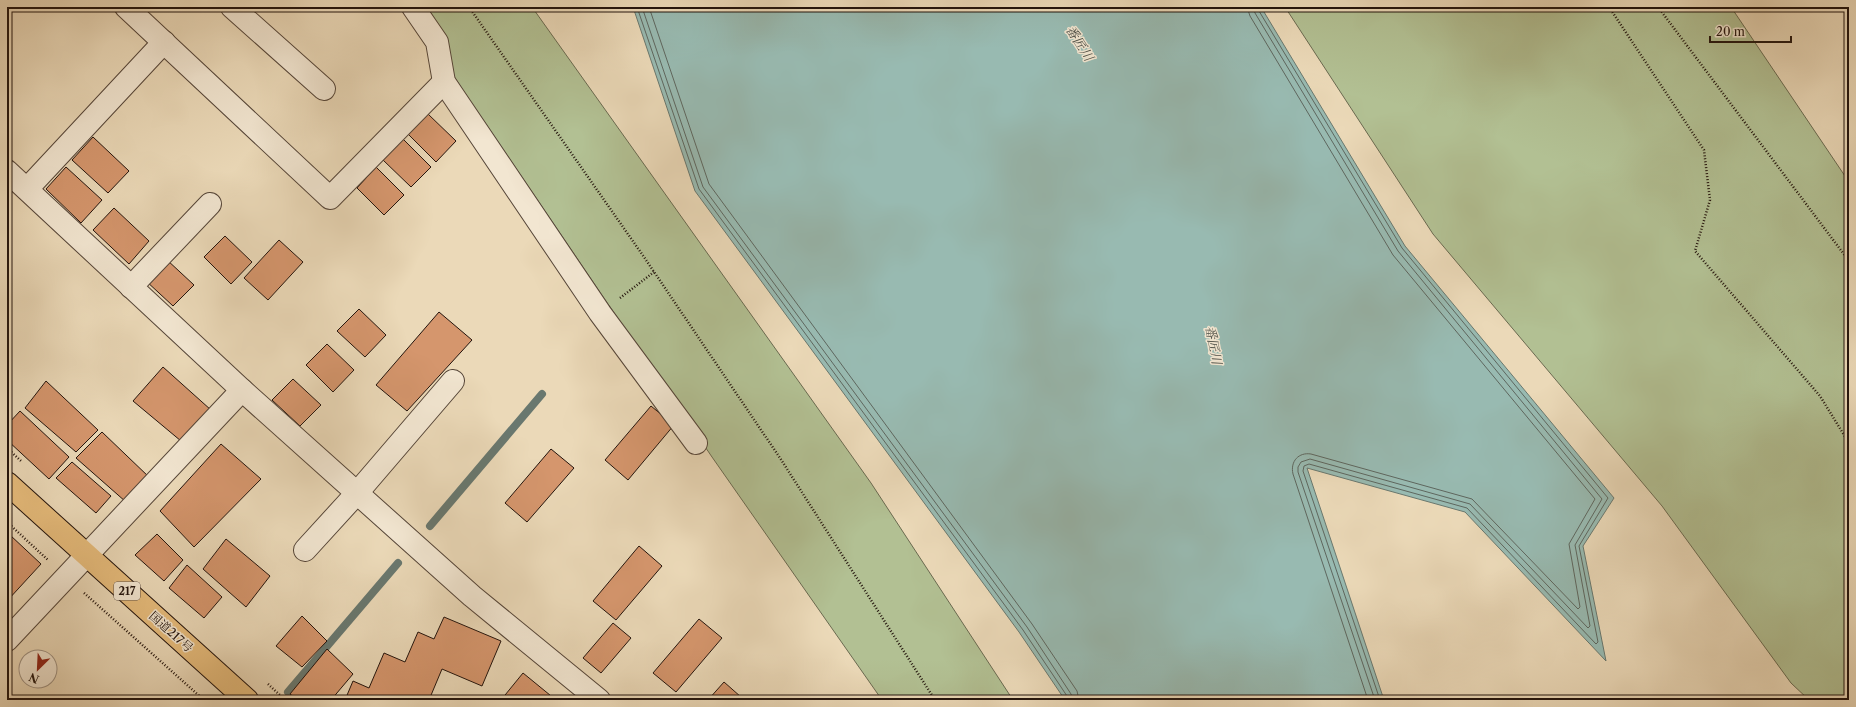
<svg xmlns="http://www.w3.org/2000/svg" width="1856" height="707" font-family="'Libre Caslon Text','Noto Serif JP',serif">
	<rect width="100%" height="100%" fill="#ebd9b8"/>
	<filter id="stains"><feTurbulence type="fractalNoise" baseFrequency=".005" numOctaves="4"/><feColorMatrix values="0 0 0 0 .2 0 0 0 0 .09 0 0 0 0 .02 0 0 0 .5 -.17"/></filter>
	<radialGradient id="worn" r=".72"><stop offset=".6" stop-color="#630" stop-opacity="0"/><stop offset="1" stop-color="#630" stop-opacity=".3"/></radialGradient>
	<g fill="#b2c093" stroke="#6a6a50">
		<polygon points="410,7 532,7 871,483 1013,700 882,700 712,457 462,89"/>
		<polygon points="1285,7 1731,7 1849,182 1849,700 1809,700 1791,683 1662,506 1433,234"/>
	</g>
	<polygon fill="#98bab1" stroke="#69786f" points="633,7 1261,7 1405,246 1614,498 1583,546 1606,661 1465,512 1307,468 1384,700 1065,700 1019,632 695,191"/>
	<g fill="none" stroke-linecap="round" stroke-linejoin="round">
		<g stroke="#5e675f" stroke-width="1">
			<polyline points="637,7 699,189 1023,630 1067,696 1068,700"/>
			<polyline points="642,7 703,187 1027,627 1071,694 1073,700"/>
			<polyline points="649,7 709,184 1032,624 1077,691 1079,700"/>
			<path d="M 1247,7 L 1250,16 L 1393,255 L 1595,499 L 1569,544 L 1580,607 L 1578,609 L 1472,499 L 1311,454 C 1299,452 1290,461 1293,474 L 1368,700"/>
			<polyline points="1253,7 1255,13 1398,251 1602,499 1575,545 1590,626 1588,628 1470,504 1310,459 1301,462 1298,467 1298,472 1375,700"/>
			<polyline points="1258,7 1259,11 1402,248 1608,498 1579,546 1598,642 1596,644 1467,508 1309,464 1304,466 1303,471 1380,700"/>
		</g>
		<g stroke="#69786f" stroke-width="8">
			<polyline points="430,526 542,394"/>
			<polyline points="288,692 398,563"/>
		</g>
	</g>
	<g fill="#d5966d" stroke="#23140d">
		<polygon points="428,114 456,141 436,162 408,134"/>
		<polygon points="93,137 129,171 108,193 72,160"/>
		<polygon points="403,139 431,167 411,187 383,160"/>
		<polygon points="66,167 102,200 81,223 46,189"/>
		<polygon points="376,167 404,195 384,215 357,188"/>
		<polygon points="114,208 149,241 129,264 93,230"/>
		<polygon points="225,236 252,262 231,284 204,257"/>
		<polygon points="279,240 303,262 268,300 244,278"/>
		<polygon points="166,259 194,285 173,306 145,280"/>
		<polygon points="359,309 386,335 365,357 337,331"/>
		<polygon points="439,312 472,340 407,411 376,385"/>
		<polygon points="327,344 354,370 333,392 306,365"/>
		<polygon points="163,367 211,410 181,441 133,401"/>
		<polygon points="293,379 321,405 300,426 272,400"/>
		<polygon points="46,381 98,430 76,452 25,408"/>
		<polygon points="651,406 674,425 628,480 605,460"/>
		<polygon points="20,411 69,457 49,479 7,440 7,425"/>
		<polygon points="102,432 150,478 126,502 76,458"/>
		<polygon points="221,444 261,479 194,547 160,511"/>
		<polygon points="551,449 574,468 527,522 505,503"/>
		<polygon points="72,462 111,496 96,513 56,478"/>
		<polygon points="157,534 183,560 164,581 135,555"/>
		<polygon points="10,535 41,564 7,601 7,538"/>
		<polygon points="226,539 270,576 246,607 203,569"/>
		<polygon points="639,546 662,566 616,620 593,601"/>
		<polygon points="187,565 222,597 204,618 169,588"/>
		<polygon points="302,616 327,641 302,667 276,646"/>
		<polygon points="444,617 501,641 482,686 442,669 429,700 345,700 353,681 369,688 384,653 405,662 418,632 434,639"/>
		<polygon points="699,619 722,638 676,692 653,673"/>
		<polygon points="613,623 631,638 601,673 583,658"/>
		<polygon points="327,649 353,674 331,700 298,700 290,694"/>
		<polygon points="523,673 556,700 501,700"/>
		<polygon points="724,682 741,697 739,700 708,700"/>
	</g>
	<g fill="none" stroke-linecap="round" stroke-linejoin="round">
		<g stroke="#554538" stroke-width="24">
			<g id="minor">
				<polyline points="126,7 330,198 444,82"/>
				<polyline points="232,7 324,89"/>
				<polyline points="413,7 437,42 444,82 600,313 696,443"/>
				<polyline points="7,171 242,390 472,596 599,700"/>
				<polyline points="27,189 164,42"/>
				<polyline points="131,287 210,204"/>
				<polyline points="305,550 357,493 453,381"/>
				<polyline points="7,640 242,390"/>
			</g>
		</g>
		<g stroke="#23140d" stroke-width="24">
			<polyline id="highway" points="7,483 247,700"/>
		</g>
		<g stroke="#23140d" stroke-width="2.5" stroke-dasharray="1 2" stroke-linecap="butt">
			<polyline points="469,7 644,257 780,458 935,700"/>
			<polyline points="1609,7 1704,150 1710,200 1695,251 1820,396 1849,443"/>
			<polyline points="1658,7 1849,261"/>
			<polyline points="620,298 654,272"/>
			<polyline points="7,448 21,461"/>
			<polyline points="7,522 48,560"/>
			<polyline points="84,593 204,700"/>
			<polyline points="268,684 285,700"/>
		</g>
		<use href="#minor" stroke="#f2e6d1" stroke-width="22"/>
		<use href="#highway" stroke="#e6bc7c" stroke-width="22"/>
	</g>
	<g text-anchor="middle" stroke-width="3" stroke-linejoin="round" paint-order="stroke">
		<rect fill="#f2e6d1" stroke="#615348" stroke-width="1" x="114" y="582" width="26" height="18" rx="3"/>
		<g font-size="11" font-weight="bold" fill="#23140d">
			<text x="127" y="595">217</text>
		</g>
		<g font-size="12" fill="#23140d" stroke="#f2e6d1">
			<text transform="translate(171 632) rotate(42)" y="4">国道217号</text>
		</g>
		<g font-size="13" font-style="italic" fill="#4c4e46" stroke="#f2e6d1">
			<text transform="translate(1080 43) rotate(57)" y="5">番匠川</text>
			<text transform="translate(1214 345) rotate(79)" y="5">番匠川</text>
		</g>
	</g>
	<rect width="1856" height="707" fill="none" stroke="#ebd9b8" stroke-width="24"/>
	<rect x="8" y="8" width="1840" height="691" fill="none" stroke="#23140d" stroke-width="2"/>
	<rect x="12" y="12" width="1832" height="683" fill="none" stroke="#23140d"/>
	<g transform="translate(38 669) rotate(204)"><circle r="19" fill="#f2e6d1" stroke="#9f9283"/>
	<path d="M0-3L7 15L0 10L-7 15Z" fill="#8f2418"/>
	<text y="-6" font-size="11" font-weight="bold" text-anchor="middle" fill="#23140d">N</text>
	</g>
	<path d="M1710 36v6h81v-6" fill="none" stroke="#23140d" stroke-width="2"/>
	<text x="1716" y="36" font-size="12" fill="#23140d" stroke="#f2e6d1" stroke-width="3" paint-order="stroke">20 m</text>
	<rect width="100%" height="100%" filter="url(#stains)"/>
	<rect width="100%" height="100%" fill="url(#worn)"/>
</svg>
